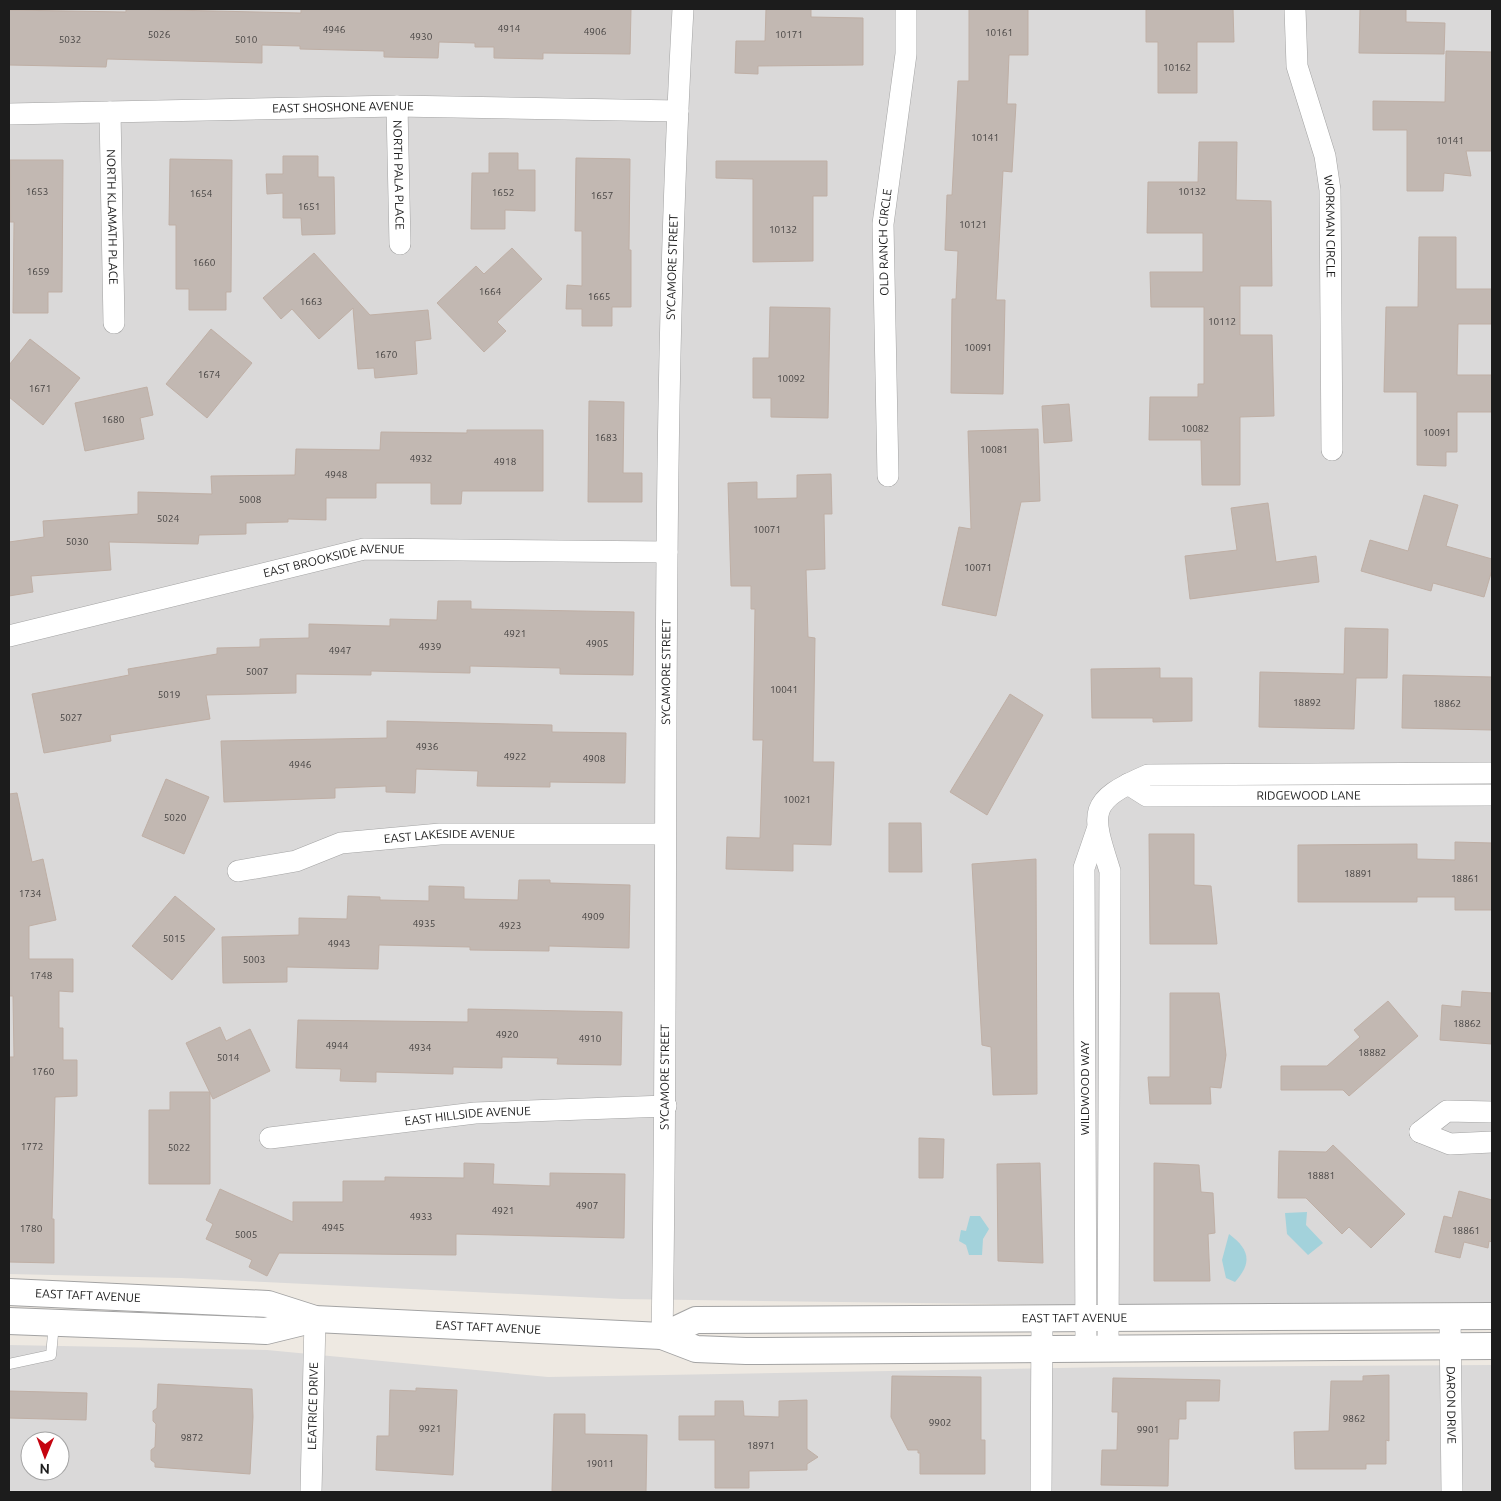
<svg xmlns="http://www.w3.org/2000/svg" width="1501" height="1501" font-family="Ubuntu,sans-serif">
	<rect width="100%" height="100%" fill="#eee9e2"/>
	<g fill="#dad9d9" fill-rule="evenodd">
		<polygon points="9,9 1492,9 1492,1302 1067,1305 622,1299 181,1278 9,1274"/>
		<path d="M 9,1345 L 267,1350 L 548,1377 L 1114,1367 L 1492,1365 L 1492,1492 L 9,1492 ZM 30,1441 L 60,1441 L 60,1471 L 30,1471 Z"/>
	</g>
	<g fill="#a3d2db">
		<polygon points="1307,1212 1306,1225 1323,1243 1308,1255 1287,1234 1285,1213"/>
		<polygon points="970,1216 980,1216 989,1229 983,1239 982,1255 969,1255 966,1245 959,1241 961,1230 966,1231"/>
		<path d="M 1229,1234 C 1249,1249 1253,1262 1235,1282 L 1226,1278 L 1222,1260 Z"/>
	</g>
	<g fill="#c2b8b2" stroke="#bfafa5">
		<polygon points="126,9 301,13 301,9 631,9 630,54 543,53 543,59 494,58 494,47 475,47 475,43 439,42 438,58 384,57 384,51 300,49 300,46 262,45 262,63 107,59 106,67 9,65 9,10 126,12"/>
		<polygon points="766,9 811,9 811,17 863,18 863,65 758,66 758,74 735,73 736,41 765,41"/>
		<polygon points="969,9 1028,9 1028,55 1009,55 1007,104 1016,104 1012,172 1003,171 996,300 1005,300 1003,394 951,393 952,299 956,299 958,251 945,250 947,195 952,195 958,81 969,81"/>
		<polygon points="1146,9 1233,9 1234,42 1197,42 1197,93 1158,93 1158,42 1146,42"/>
		<polygon points="1360,9 1406,9 1406,22 1445,23 1444,54 1359,53"/>
		<polygon points="1446,51 1492,52 1492,151 1466,151 1471,176 1444,173 1443,191 1407,191 1407,130 1373,130 1373,101 1445,102"/>
		<polygon points="1199,142 1237,142 1236,200 1271,201 1272,286 1240,286 1240,335 1272,335 1274,416 1240,417 1240,485 1202,485 1201,440 1149,440 1150,397 1198,397 1198,384 1204,384 1204,307 1151,307 1150,272 1203,272 1203,233 1147,233 1148,182 1198,182"/>
		<polygon points="489,153 518,153 518,170 535,170 535,211 505,210 505,229 471,229 472,173 489,173"/>
		<polygon points="283,156 318,156 318,177 334,177 335,234 302,235 301,218 283,218 283,193 267,194 266,174 283,174"/>
		<polygon points="576,158 630,159 629,250 631,250 631,307 612,307 612,326 582,326 582,309 566,309 567,285 582,286 582,231 575,231"/>
		<polygon points="170,159 232,160 231,292 226,292 226,310 189,310 189,289 176,289 176,225 169,225"/>
		<polygon points="10,160 63,160 62,292 48,292 48,313 13,313 14,222 10,222"/>
		<polygon points="716,161 827,161 827,196 813,196 813,261 753,262 753,179 716,178"/>
		<polygon points="1419,237 1456,237 1456,289 1492,289 1492,324 1458,324 1457,375 1492,375 1492,412 1457,412 1457,452 1446,452 1446,466 1417,465 1417,392 1384,392 1386,307 1418,307"/>
		<polygon points="512,248 542,279 497,322 506,331 484,352 437,303 476,266 484,274"/>
		<polygon points="314,253 370,315 428,310 431,339 415,341 417,374 375,378 374,368 358,369 353,308 319,339 292,309 281,319 263,298"/>
		<polygon points="770,307 830,308 828,418 771,417 771,398 753,398 753,358 769,358"/>
		<polygon points="211,329 252,363 207,418 166,384"/>
		<polygon points="30,339 80,378 43,425 9,397 9,365"/>
		<polygon points="147,387 153,415 140,418 144,439 85,451 75,403"/>
		<polygon points="589,401 624,402 623,473 642,473 642,502 588,502"/>
		<polygon points="1069,404 1072,441 1044,443 1042,406"/>
		<polygon points="1038,429 1040,501 1021,502 996,616 942,605 959,527 971,529 968,431"/>
		<polygon points="467,430 543,430 543,491 462,491 461,504 431,504 431,483 376,483 376,498 326,498 326,520 288,519 288,522 246,523 246,534 199,535 198,544 109,542 111,570 31,576 33,592 9,596 9,542 44,537 43,521 138,514 138,492 212,494 211,476 295,475 296,449 380,450 381,432 467,433"/>
		<polygon points="831,474 832,514 824,514 825,569 806,570 808,637 815,638 813,762 834,762 831,845 793,844 793,871 726,869 727,837 760,838 763,740 753,740 755,609 751,609 751,586 731,586 728,483 757,482 757,499 797,498 797,475"/>
		<polygon points="1424,495 1458,505 1446,546 1492,559 1492,570 1484,597 1433,583 1431,591 1361,571 1370,540 1408,551"/>
		<polygon points="1268,503 1276,562 1316,556 1319,582 1190,599 1185,556 1237,550 1231,508"/>
		<polygon points="438,601 471,601 471,609 634,612 633,675 560,674 560,668 470,666 470,673 371,671 371,675 296,674 296,693 206,695 210,719 110,735 111,741 44,753 32,694 129,675 128,669 217,654 217,648 260,647 260,639 309,638 309,624 390,626 390,619 437,620"/>
		<polygon points="1345,628 1388,629 1387,678 1356,678 1354,729 1259,727 1260,672 1344,674"/>
		<polygon points="1160,668 1160,678 1192,678 1192,721 1153,722 1153,718 1092,718 1091,669"/>
		<polygon points="1403,675 1492,677 1492,730 1402,728"/>
		<polygon points="1010,694 1043,715 987,815 950,792"/>
		<polygon points="387,721 552,725 552,732 626,733 625,783 550,782 550,787 477,786 478,771 416,769 415,793 386,792 386,786 335,788 335,798 224,802 221,741 387,738"/>
		<polygon points="166,779 209,797 184,854 142,836"/>
		<polygon points="17,793 32,862 43,859 56,920 29,926 29,959 73,959 73,992 59,991 59,1028 63,1028 63,1060 77,1060 77,1096 55,1097 52,1219 54,1219 54,1263 9,1262 9,1057 14,1057 13,996 9,996 9,794"/>
		<polygon points="889,823 921,823 922,872 889,872"/>
		<polygon points="1149,834 1194,834 1194,885 1211,886 1217,944 1150,944"/>
		<polygon points="1455,842 1492,843 1492,910 1455,910 1455,897 1417,897 1417,902 1298,902 1298,845 1417,844 1417,859 1455,860"/>
		<polygon points="1036,859 1037,1094 993,1095 991,1047 982,1045 972,864"/>
		<polygon points="519,880 550,880 550,883 630,885 629,948 549,946 549,951 470,950 470,947 379,945 378,969 287,967 287,982 223,983 222,937 299,935 299,918 347,919 348,896 380,897 380,900 429,901 429,886 464,887 464,899 518,900"/>
		<polygon points="175,896 215,929 172,980 132,946"/>
		<polygon points="1462,991 1492,993 1492,1044 1440,1040 1442,1005 1461,1007"/>
		<polygon points="1170,993 1219,993 1226,1055 1221,1088 1210,1087 1211,1104 1150,1104 1148,1077 1170,1077"/>
		<polygon points="1388,1001 1418,1036 1349,1096 1343,1090 1281,1090 1281,1066 1327,1066 1360,1037 1354,1030"/>
		<polygon points="468,1009 622,1012 621,1065 557,1064 558,1058 502,1057 502,1068 453,1067 453,1074 376,1072 376,1082 340,1081 341,1069 296,1068 298,1020 468,1022"/>
		<polygon points="220,1027 226,1041 250,1029 270,1071 213,1099 186,1043"/>
		<polygon points="170,1092 210,1092 210,1184 149,1184 149,1110 170,1110"/>
		<polygon points="919,1138 944,1139 943,1178 919,1178"/>
		<polygon points="1333,1145 1405,1214 1371,1248 1349,1227 1342,1234 1306,1198 1278,1198 1279,1151 1326,1152"/>
		<polygon points="464,1163 494,1164 493,1184 550,1186 550,1173 625,1174 624,1238 456,1234 456,1255 279,1253 267,1276 249,1267 252,1260 206,1239 213,1224 206,1220 220,1189 293,1222 293,1202 343,1202 343,1181 385,1181 385,1177 464,1178"/>
		<polygon points="1040,1163 1043,1263 998,1261 997,1164"/>
		<polygon points="1154,1163 1199,1165 1201,1192 1213,1193 1215,1233 1208,1234 1210,1281 1154,1281"/>
		<polygon points="1459,1191 1492,1200 1492,1242 1489,1241 1488,1248 1464,1242 1460,1258 1435,1252 1444,1216 1452,1218"/>
		<polygon points="1389,1375 1389,1441 1386,1440 1386,1464 1366,1464 1366,1469 1295,1469 1294,1432 1329,1431 1331,1381 1363,1381 1363,1376"/>
		<polygon points="892,1376 981,1377 981,1440 985,1440 985,1474 920,1474 920,1453 918,1453 918,1450 908,1450 891,1417"/>
		<polygon points="1113,1378 1220,1380 1219,1401 1186,1401 1186,1419 1179,1419 1178,1439 1169,1439 1168,1486 1101,1485 1102,1450 1117,1450 1118,1412 1112,1412"/>
		<polygon points="158,1384 252,1389 253,1417 250,1474 155,1467 155,1463 151,1460 151,1450 155,1447 156,1424 153,1421 153,1411 157,1408"/>
		<polygon points="416,1388 457,1390 453,1475 376,1470 377,1436 389,1436 390,1390 416,1391"/>
		<polygon points="9,1391 87,1393 86,1420 9,1418"/>
		<polygon points="807,1400 807,1449 818,1457 807,1464 807,1470 749,1471 749,1488 715,1488 715,1440 679,1440 679,1416 715,1416 715,1401 743,1401 744,1416 779,1417 779,1401"/>
		<polygon points="554,1414 585,1414 585,1434 647,1435 646,1492 552,1491"/>
	</g>
	<g fill="none" stroke-linecap="round" stroke-linejoin="round">
		<g stroke="#a3a3a3" stroke-width="11">
			<polyline id="service" points="9,1364 51,1355 54,1324"/>
		</g>
		<g stroke="#a3a3a3" stroke-width="22">
			<g id="minor">
				<path id="s1" d="M 1295,9 L 1297,66 L 1325,156 L 1330,190 L 1332,450"/>
				<path id="s2" d="M 397,106 L 400,244"/>
				<path id="s3" d="M 110,112 L 114,323"/>
				<path id="s4" d="M 9,114 L 397,106 L 678,111"/>
				<path id="s5" d="M 888,476 L 883,224 L 906,54 L 906,9"/>
				<path id="s6" d="M 9,636 L 364,549 L 667,552"/>
				<path id="s7" d="M 1128,784 L 1147,796 L 1492,795"/>
				<path id="s8" d="M 238,871 L 296,861 L 341,843 L 440,834 L 665,834"/>
				<polyline points="1420,1132 1447,1111 1492,1112"/>
				<polyline points="1420,1132 1450,1144 1492,1142"/>
				<path id="s9" d="M 270,1138 L 475,1113 L 666,1106"/>
				<path id="s10" d="M 1450,1316 L 1452,1492"/>
				<path id="s11" d="M 662,1336 C 670,894 658,451 683,9"/>
				<polyline points="1086,1349 1084,868 1097,830"/>
				<path d="M 1108,1349 L 1110,871 C 1091,812 1087,801 1148,775 L 1492,773"/>
				<path id="s12" d="M 311,1492 L 315,1319"/>
				<polyline points="1041,1492 1042,1319"/>
			</g>
		</g>
		<g stroke="#a3a3a3" stroke-width="28">
			<g id="tertiary">
				<path id="s13" d="M 9,1292 L 268,1304 L 315,1319 L 662,1336 L 696,1349 L 746,1351 L 1492,1346"/>
				<polyline points="9,1321 266,1331 315,1319"/>
				<path id="s14" d="M 662,1336 L 696,1320 L 1492,1316"/>
			</g>
		</g>
		<use href="#service" stroke="#fff" stroke-width="10"/>
		<use href="#minor" stroke="#fff" stroke-width="21"/>
		<use href="#tertiary" stroke="#fff" stroke-width="26"/>
	</g>
	<g text-anchor="middle" stroke-width="4.5" stroke-linejoin="round" paint-order="stroke">
		<g font-size="10" fill="#464342">
			<text x="509" y="32">4914</text>
			<text x="334" y="33">4946</text>
			<text x="595" y="35">4906</text>
			<text x="999" y="36">10161</text>
			<text x="159" y="38">5026</text>
			<text x="789" y="38">10171</text>
			<text x="421" y="40">4930</text>
			<text x="70" y="43">5032</text>
			<text x="246" y="43">5010</text>
			<text x="1177" y="71">10162</text>
			<text x="985" y="141">10141</text>
			<text x="1450" y="144">10141</text>
			<text x="37" y="195">1653</text>
			<text x="1192" y="195">10132</text>
			<text x="503" y="196">1652</text>
			<text x="201" y="197">1654</text>
			<text x="602" y="199">1657</text>
			<text x="309" y="210">1651</text>
			<text x="973" y="228">10121</text>
			<text x="783" y="233">10132</text>
			<text x="204" y="266">1660</text>
			<text x="38" y="275">1659</text>
			<text x="490" y="295">1664</text>
			<text x="599" y="300">1665</text>
			<text x="311" y="305">1663</text>
			<text x="1222" y="325">10112</text>
			<text x="978" y="351">10091</text>
			<text x="386" y="358">1670</text>
			<text x="209" y="378">1674</text>
			<text x="791" y="382">10092</text>
			<text x="40" y="392">1671</text>
			<text x="113" y="423">1680</text>
			<text x="1195" y="432">10082</text>
			<text x="1437" y="436">10091</text>
			<text x="606" y="441">1683</text>
			<text x="994" y="453">10081</text>
			<text x="421" y="462">4932</text>
			<text x="505" y="465">4918</text>
			<text x="336" y="478">4948</text>
			<text x="250" y="503">5008</text>
			<text x="168" y="522">5024</text>
			<text x="767" y="533">10071</text>
			<text x="77" y="545">5030</text>
			<text x="978" y="571">10071</text>
			<text x="515" y="637">4921</text>
			<text x="597" y="647">4905</text>
			<text x="430" y="650">4939</text>
			<text x="340" y="654">4947</text>
			<text x="257" y="675">5007</text>
			<text x="784" y="693">10041</text>
			<text x="169" y="698">5019</text>
			<text x="1307" y="706">18892</text>
			<text x="1447" y="707">18862</text>
			<text x="71" y="721">5027</text>
			<text x="427" y="750">4936</text>
			<text x="515" y="760">4922</text>
			<text x="594" y="762">4908</text>
			<text x="300" y="768">4946</text>
			<text x="797" y="803">10021</text>
			<text x="175" y="821">5020</text>
			<text x="1358" y="877">18891</text>
			<text x="1465" y="882">18861</text>
			<text x="30" y="897">1734</text>
			<text x="593" y="920">4909</text>
			<text x="424" y="927">4935</text>
			<text x="510" y="929">4923</text>
			<text x="174" y="942">5015</text>
			<text x="339" y="947">4943</text>
			<text x="254" y="963">5003</text>
			<text x="41" y="979">1748</text>
			<text x="1467" y="1027">18862</text>
			<text x="507" y="1038">4920</text>
			<text x="590" y="1042">4910</text>
			<text x="337" y="1049">4944</text>
			<text x="420" y="1051">4934</text>
			<text x="1372" y="1056">18882</text>
			<text x="228" y="1061">5014</text>
			<text x="43" y="1075">1760</text>
			<text x="32" y="1150">1772</text>
			<text x="179" y="1151">5022</text>
			<text x="1321" y="1179">18881</text>
			<text x="587" y="1209">4907</text>
			<text x="503" y="1214">4921</text>
			<text x="421" y="1220">4933</text>
			<text x="333" y="1231">4945</text>
			<text x="31" y="1232">1780</text>
			<text x="1466" y="1234">18861</text>
			<text x="246" y="1238">5005</text>
			<text x="1354" y="1422">9862</text>
			<text x="940" y="1426">9902</text>
			<text x="430" y="1432">9921</text>
			<text x="1148" y="1433">9901</text>
			<text x="192" y="1441">9872</text>
			<text x="761" y="1449">18971</text>
			<text x="600" y="1467">19011</text>
		</g>
		<g font-size="12" fill="#1c1c1c" stroke="#fff">
			<text dy="4" stroke="none"><textPath href="#s4" startOffset="334">EAST SHOSHONE AVENUE</textPath></text>
			<text dy="4" stroke="none"><textPath href="#s2" startOffset="69">NORTH PALA PLACE</textPath></text>
			<text dy="4" stroke="none"><textPath href="#s3" startOffset="105">NORTH KLAMATH PLACE</textPath></text>
			<text dy="4" stroke="none"><textPath href="#s1" startOffset="222">WORKMAN CIRCLE</textPath></text>
			<text dy="4" stroke="none"><textPath href="#s5" startOffset="234">OLD RANCH CIRCLE</textPath></text>
			<text dy="4" stroke="none"><textPath href="#s11" startOffset="1069">SYCAMORE STREET</textPath></text>
			<text dy="4" stroke="none"><textPath href="#s6" startOffset="334">EAST BROOKSIDE AVENUE</textPath></text>
			<text dy="4" stroke="none"><textPath href="#s11" startOffset="664">SYCAMORE STREET</textPath></text>
			<text dy="4" stroke="none"><textPath href="#s7" startOffset="184">RIDGEWOOD LANE</textPath></text>
			<text dy="4" stroke="none"><textPath href="#s8" startOffset="216">EAST LAKESIDE AVENUE</textPath></text>
			<text dy="4" stroke="none"><textPath href="#s11" startOffset="259">SYCAMORE STREET</textPath></text>
			<text transform="translate(1085 1088) rotate(-90)" y="4">WILDWOOD WAY</text>
			<text dy="4" stroke="none"><textPath href="#s9" startOffset="199">EAST HILLSIDE AVENUE</textPath></text>
			<text dy="4" stroke="none"><textPath href="#s13" startOffset="79">EAST TAFT AVENUE</textPath></text>
			<text dy="4" stroke="none"><textPath href="#s14" startOffset="416">EAST TAFT AVENUE</textPath></text>
			<text dy="4" stroke="none"><textPath href="#s13" startOffset="482">EAST TAFT AVENUE</textPath></text>
			<text dy="4" stroke="none"><textPath href="#s10" startOffset="89">DARON DRIVE</textPath></text>
			<text dy="4" stroke="none"><textPath href="#s12" startOffset="86">LEATRICE DRIVE</textPath></text>
		</g>
	</g>
	<rect width="1501" height="1501" fill="none" stroke="#1c1c1c" stroke-width="20"/>
	<g transform="translate(45 1456) rotate(181)"><circle r="24" fill="#ffffff" stroke="#a4a4a4"/>
	<path d="M0-4L9 19L0 12L-9 19Z" fill="#c50410"/>
	<text y="-8" font-size="14" font-weight="bold" text-anchor="middle" fill="#1c1c1c">N</text>
	</g>
</svg>
